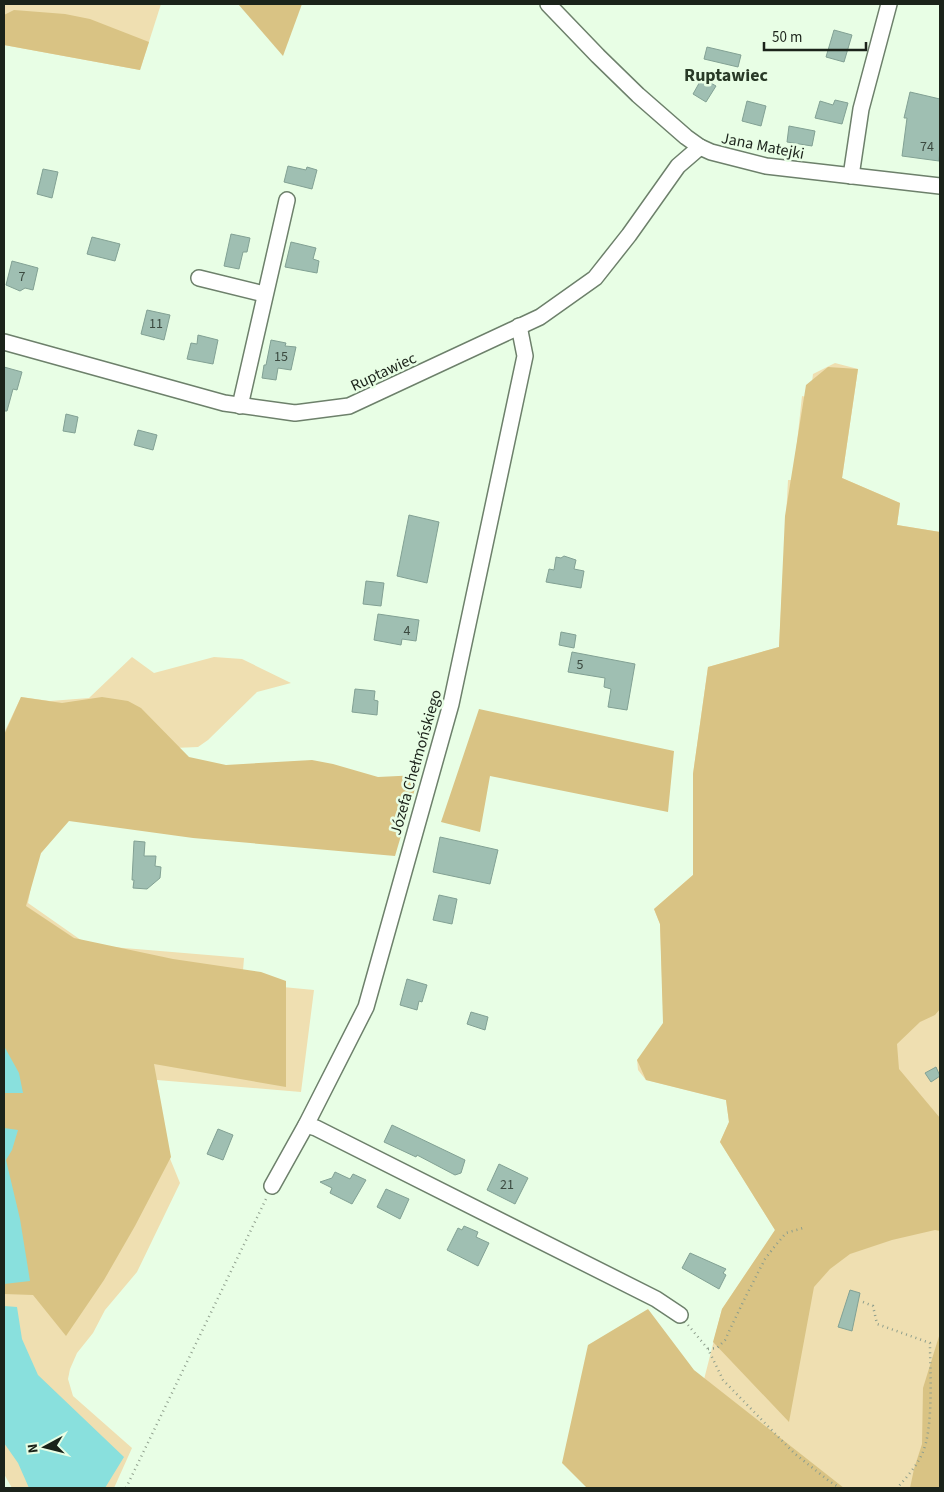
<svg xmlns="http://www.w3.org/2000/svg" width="944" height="1492" font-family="'Source Sans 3',sans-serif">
	<rect width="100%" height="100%" fill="#e8fee5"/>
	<g fill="#efdfb1">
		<polygon points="4,4 161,4 140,70 4,45"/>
		<polygon points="835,363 858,369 842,478 900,503 897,525 940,532 940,1488 720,1488 699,1399 722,1309 775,1230 720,1142 729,1122 726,1100 646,1080 638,1070 637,1060 664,1033 660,924 654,909 693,875 693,774 708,667 779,647 788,480 793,480 802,396 810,398 813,374"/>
		<polygon points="132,657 154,673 214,657 242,659 291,683 257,692 208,740 198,747 103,751 69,820 36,859 28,903 88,945 244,958 242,983 314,990 301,1092 157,1080 146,1100 180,1183 137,1272 105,1310 93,1333 77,1353 70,1369 68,1379 73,1396 132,1448 114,1488 12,1488 4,1474 4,733 21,697 50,701 89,698"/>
	</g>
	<g fill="#d9c384">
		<polygon points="238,4 302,4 283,56"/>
		<polygon points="14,10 65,14 90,19 149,42 140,70 4,45 4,15"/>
		<polygon points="828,367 858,369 842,478 900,503 897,525 940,532 940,1009 935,1015 920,1022 897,1044 899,1069 940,1118 940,1231 935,1230 892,1240 850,1254 830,1269 814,1287 789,1422 713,1342 722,1309 775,1230 720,1142 729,1122 726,1100 646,1080 637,1060 663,1023 660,924 654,909 693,875 693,774 708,667 779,647 785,516 806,385"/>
		<polygon points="21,697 62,703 102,697 128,701 141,708 189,757 226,765 312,760 333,764 378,777 419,775 395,856 193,838 69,821 41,853 26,906 74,938 173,959 261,972 286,981 286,1087 154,1064 171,1157 135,1226 104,1280 66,1336 33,1295 4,1294 4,735"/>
		<polygon points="479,709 674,751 668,812 490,776 480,832 441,822"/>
		<polygon points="648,1309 694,1370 844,1488 587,1488 562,1463 588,1345"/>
		<polygon points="940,1333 940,1488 910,1488 914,1469 922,1444 923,1388"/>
	</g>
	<g fill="#89e0dd">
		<polygon points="4,1046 19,1073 23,1093 4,1093"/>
		<polygon points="4,1128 18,1130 12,1150 6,1160 20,1219 30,1281 4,1284"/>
		<polygon points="4,1306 17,1307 22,1339 38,1375 124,1457 105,1488 29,1488 18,1463 4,1443"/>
	</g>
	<g fill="#9fbfb2" stroke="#82a194">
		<polygon points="834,30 852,35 844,62 826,57"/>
		<polygon points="707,47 741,55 738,67 704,59"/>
		<polygon points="702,78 716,86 706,102 693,94"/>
		<polygon points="910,92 940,99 940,149 939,161 902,156 907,118 904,118"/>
		<polygon points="835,100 848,103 842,124 815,118 820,101 833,105"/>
		<polygon points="747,101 766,106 761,126 742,121"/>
		<polygon points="789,126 815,131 812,146 787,142"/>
		<polygon points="288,166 306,170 307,167 317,170 312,189 284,182"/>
		<polygon points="43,169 58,172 52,198 37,194"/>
		<polygon points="231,234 250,238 247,252 243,252 239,269 224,266"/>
		<polygon points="92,237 120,244 115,261 87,254"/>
		<polygon points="291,242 316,248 313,259 319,261 317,273 285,267"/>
		<polygon points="12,261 38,268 33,290 25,288 20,291 6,285"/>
		<polygon points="147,310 170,315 164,340 141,334"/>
		<polygon points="198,335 218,340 213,364 187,359 191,343 197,344"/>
		<polygon points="271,340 286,343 285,346 296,347 291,370 278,368 276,380 262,378 264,365 266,365"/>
		<polygon points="4,367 22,372 17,390 13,389 7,411 4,411"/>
		<polygon points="66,414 78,417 75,433 63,431"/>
		<polygon points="138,430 157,435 153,450 134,445"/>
		<polygon points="409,515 439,522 427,583 397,576"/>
		<polygon points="564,556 576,560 574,569 584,571 581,588 546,582 549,569 554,570 556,557 561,558"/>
		<polygon points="366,581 384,583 381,606 363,604"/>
		<polygon points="378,614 419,620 416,641 402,639 401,645 374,640"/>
		<polygon points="561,632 576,635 574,648 559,645"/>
		<polygon points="572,652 635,664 627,710 608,707 611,689 604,687 605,678 568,672"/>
		<polygon points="355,689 375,691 374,700 378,701 377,715 352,712"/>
		<polygon points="440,837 498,850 490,884 433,872"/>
		<polygon points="134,841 145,842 144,856 156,856 155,866 161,867 160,878 147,889 133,888 134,880 132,880"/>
		<polygon points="439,895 457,899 452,924 433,920"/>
		<polygon points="407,979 427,985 422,1002 419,1001 417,1010 400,1005"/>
		<polygon points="471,1012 488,1017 485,1030 467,1024"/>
		<polygon points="936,1067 940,1076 931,1082 925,1073"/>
		<polygon points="392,1125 465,1160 461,1173 455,1175 417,1155 416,1157 384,1142"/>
		<polygon points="218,1129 233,1135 223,1160 207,1154"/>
		<polygon points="499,1164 528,1178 515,1204 487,1190"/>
		<polygon points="335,1172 350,1179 353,1174 366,1180 352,1204 330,1193 332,1188 320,1182 332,1178"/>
		<polygon points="386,1189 409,1199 400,1219 377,1207"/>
		<polygon points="464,1226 478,1232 476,1237 489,1243 478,1266 447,1250 458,1228 462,1230"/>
		<polygon points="690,1253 726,1269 723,1273 726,1275 719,1289 682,1268"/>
		<polygon points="850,1290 860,1293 852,1331 838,1327"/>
	</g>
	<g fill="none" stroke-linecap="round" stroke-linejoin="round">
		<g stroke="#6d806b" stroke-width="18">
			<g id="minor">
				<polyline points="548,4 598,56 638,95 686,137 700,147 711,152 766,166 940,186"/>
				<polyline points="851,176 861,109 889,4"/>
				<polyline points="199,278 264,294"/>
				<polyline points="4,342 224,403 295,413 349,406 540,317 595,278 629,235 678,166 700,147"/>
				<polyline points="240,406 287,200"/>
				<polyline points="306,1125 316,1128 656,1299 680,1315"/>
				<polyline points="272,1186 306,1125 366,1007 451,704 525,356 519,326"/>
			</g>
		</g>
		<g stroke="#8e9e8c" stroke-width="2.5" stroke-dasharray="1 4" stroke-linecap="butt">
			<path d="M 863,1302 L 873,1306 L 877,1324 L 930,1343 C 930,1371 934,1429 922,1454 C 916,1467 906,1478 897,1488"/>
			<polyline points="688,1325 708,1349 723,1380 794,1453 829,1481 840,1488"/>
			<polyline points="708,1349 717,1348 725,1340 744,1300 765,1259 775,1246 786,1233 803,1228"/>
			<polyline points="126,1488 267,1197"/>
		</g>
		<use href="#minor" stroke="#fff" stroke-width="15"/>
	</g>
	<g text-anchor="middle" stroke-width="5" stroke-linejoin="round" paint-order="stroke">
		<g font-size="14" fill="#3c4a40">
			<text x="927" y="151">74</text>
			<text x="22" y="281">7</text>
			<text x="156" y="328">11</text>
			<text x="281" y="361">15</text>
			<text x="407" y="635">4</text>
			<text x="580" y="669">5</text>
			<text x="507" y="1189">21</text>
		</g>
		<g font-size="16" fill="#1b231a" stroke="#e8fee5">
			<text transform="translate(763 145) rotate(11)" y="6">Jana Matejki</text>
			<text transform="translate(383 371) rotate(-25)" y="6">Ruptawiec</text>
			<text transform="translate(415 762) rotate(-74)" y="6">Józefa Chełmońskiego</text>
		</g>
		<g font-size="18" font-weight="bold" fill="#293a27" stroke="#e8fee5">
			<text x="726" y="81">Ruptawiec</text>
		</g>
	</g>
	<rect width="944" height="1492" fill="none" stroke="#1b231a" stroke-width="10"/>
	<g transform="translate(45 1447) rotate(263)" stroke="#e8fee5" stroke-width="4" paint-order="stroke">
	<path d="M0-4L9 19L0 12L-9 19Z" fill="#1b231a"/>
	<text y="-8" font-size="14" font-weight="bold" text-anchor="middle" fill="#1b231a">N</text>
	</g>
	<path d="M764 42v8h102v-8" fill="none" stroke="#1b231a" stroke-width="2.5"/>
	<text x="772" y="42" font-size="15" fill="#1b231a" stroke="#e8fee5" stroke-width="4" paint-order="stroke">50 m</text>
</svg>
